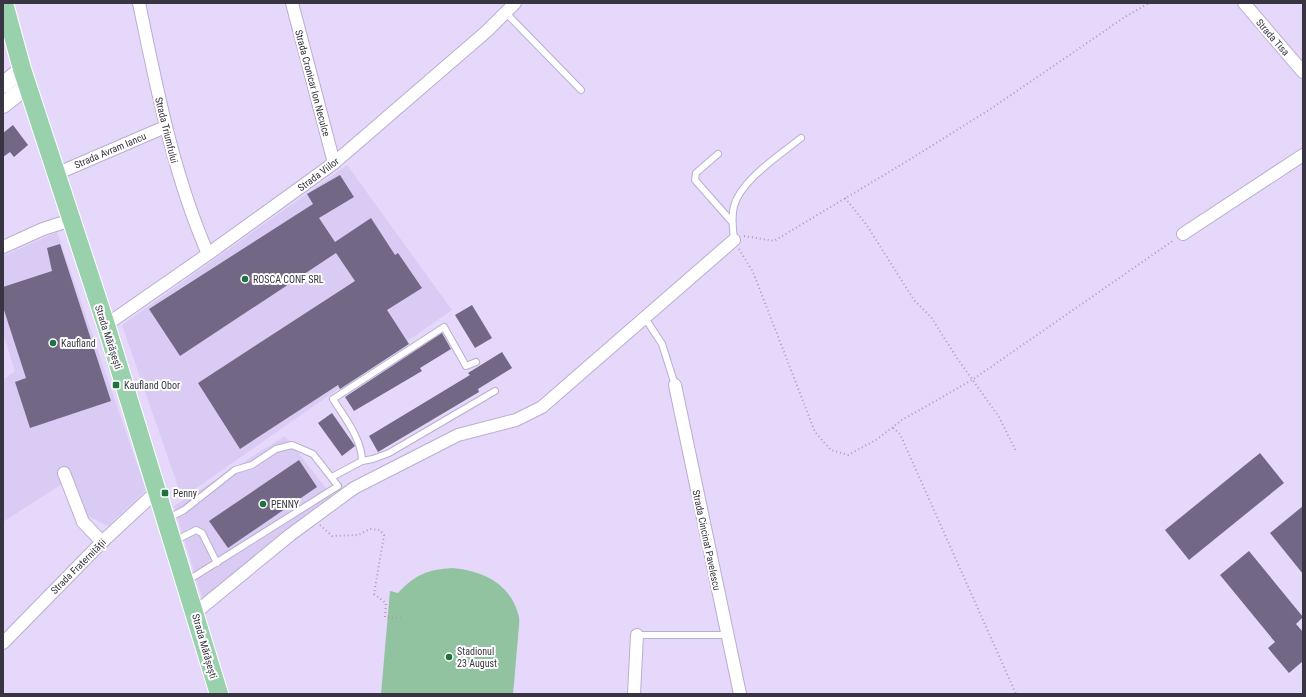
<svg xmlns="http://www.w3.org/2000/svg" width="1306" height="697" font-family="'Roboto Condensed',sans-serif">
	<rect width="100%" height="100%" fill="#e5d8fb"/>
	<g fill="#dacbf4">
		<polygon points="347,165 452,310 182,498 122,325"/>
		<polygon points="57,232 146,490 108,526 88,516 71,478 3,522 3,380 15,371 3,333 3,256"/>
		<polygon points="285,436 333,497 203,601 174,506"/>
	</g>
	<path fill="#92c3a0" d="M 452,568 C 483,571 511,583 519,617 C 520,623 518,632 518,638 C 516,657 515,675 513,694 L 381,694 L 390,591 L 398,593 C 416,574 427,570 452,568 Z"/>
	<g fill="#726785">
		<polygon points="13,125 28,145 14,157 10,152 3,157 3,133"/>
		<polygon points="340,175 354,197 319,218 335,242 371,218 395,255 398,253 422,288 387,310 409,344 340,389 338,385 240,449 198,383 355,281 336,253 180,356 149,309 313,204 307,194"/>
		<polygon points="60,244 111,401 30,428 15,382 26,378 3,307 3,287 52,271 47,248"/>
		<polygon points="472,305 492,338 475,348 455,315"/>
		<polygon points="442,333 451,349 420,368 422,371 354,411 345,397"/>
		<polygon points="502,352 512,368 478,389 479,392 378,452 369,436 470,375 468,373"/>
		<polygon points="332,413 355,446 342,456 318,423"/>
		<polygon points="1260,453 1284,483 1189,560 1165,530"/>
		<polygon points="299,460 317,487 228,548 209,521"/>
		<polygon points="1303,506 1303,574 1270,533"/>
		<polygon points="1249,551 1303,617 1296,624 1303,632 1303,661 1289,673 1268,648 1275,642 1220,575"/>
	</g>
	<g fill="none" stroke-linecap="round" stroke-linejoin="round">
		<g stroke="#baaece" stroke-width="8">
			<g id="service">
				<polyline points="505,12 581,90"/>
				<polyline points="718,154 696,173 695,180 732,222"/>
				<path d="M 734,240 C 733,229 731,217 734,206 C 741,180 780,155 801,138"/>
				<polyline points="645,318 662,344 675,385"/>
				<path d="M 362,461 C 362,439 344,417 333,399 L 444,327 L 466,366 L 476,362"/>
				<polyline points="332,477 362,461 373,459 389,453 495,391"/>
				<polyline points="167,519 184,510 235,470 252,465 276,449 292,445 313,454 338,486 187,581"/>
				<polyline points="174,541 196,530 202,533 217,563"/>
				<polyline points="637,635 726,635"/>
			</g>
		</g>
		<g stroke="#baaece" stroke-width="14">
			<g id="minor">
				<path d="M 139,3 C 157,89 173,174 208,254"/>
				<polyline points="292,3 334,163"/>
				<polyline points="1244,3 1303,72"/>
				<polyline points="56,174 165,127"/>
				<polyline points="1183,234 1303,155"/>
				<polyline points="3,247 43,229 71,220"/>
				<polyline points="106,325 208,254 334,163 487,31 515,3"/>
				<polyline points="675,385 740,694"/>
				<polyline points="64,473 83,522 102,542"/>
				<polyline points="195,613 290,535 354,488 458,435 516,420 542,407 734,240"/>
				<polyline points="3,643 102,542 156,492"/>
				<polyline points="634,694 637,635"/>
			</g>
		</g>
		<g stroke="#baaece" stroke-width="18">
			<g id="secondary">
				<polyline points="3,85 22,69"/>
				<polyline points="3,105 27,86"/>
			</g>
		</g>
		<g stroke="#fff" stroke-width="20">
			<polyline id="primary" points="4,3 22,69 106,325 219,694"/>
		</g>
		<g stroke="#a99eba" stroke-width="2" stroke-dasharray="1 3" stroke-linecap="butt">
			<polyline points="845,198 866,224 914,300 931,317 957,358 999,417 1016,451"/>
			<polyline points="744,236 774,241 909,160 992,108 1125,17 1149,3"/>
			<polyline points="739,249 753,272 815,432 831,450 848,455 876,440 902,420 972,380 1174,240"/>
			<polyline points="893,428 900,434 1016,694"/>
			<polyline points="320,525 332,536 358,535 370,529 380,530 384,535 374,594 386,603 385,617 401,618"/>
		</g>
		<use href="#service" stroke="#fff" stroke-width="6"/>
		<use href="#minor" stroke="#fff" stroke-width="12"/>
		<use href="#secondary" stroke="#fff" stroke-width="16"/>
		<use href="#primary" stroke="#9ad1ad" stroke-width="18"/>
	</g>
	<g fill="#207040" stroke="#fff" stroke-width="1.5">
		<circle cx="245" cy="279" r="4"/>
		<circle cx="53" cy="343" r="4"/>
		<rect x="112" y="381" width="8" height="8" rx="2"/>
		<rect x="161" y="489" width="8" height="8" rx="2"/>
		<circle cx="263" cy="504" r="4"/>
		<circle cx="449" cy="657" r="4"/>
	</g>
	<g text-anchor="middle" stroke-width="4" stroke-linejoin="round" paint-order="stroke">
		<g font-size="10" fill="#393441" stroke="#fff">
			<text transform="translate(1273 37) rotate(49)" y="4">Strada Tisa</text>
			<text transform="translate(313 83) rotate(75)" y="4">Strada Cronicar Ion Neculce</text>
			<text transform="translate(167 130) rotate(76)" y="4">Strada Triumfului</text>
			<text transform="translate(110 150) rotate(-23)" y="4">Strada Avram Iancu</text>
			<text transform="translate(318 174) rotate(-37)" y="4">Strada Viilor</text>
			<text transform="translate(109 337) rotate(72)" y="4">Strada Mărășești</text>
			<text transform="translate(707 540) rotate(78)" y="4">Strada Cincinat Pavelescu</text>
			<text transform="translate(78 566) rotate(-45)" y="4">Strada Fraternității</text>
			<text transform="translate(205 646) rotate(74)" y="4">Strada Mărășești</text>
		</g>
		<g font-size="10" fill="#393441" stroke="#fff" text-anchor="start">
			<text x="253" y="283">ROSCA CONF SRL</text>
			<text x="61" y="347">Kaufland</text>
			<text x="124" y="389">Kaufland Obor</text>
			<text x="173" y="497">Penny</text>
			<text x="271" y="508">PENNY</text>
			<text x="457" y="655">Stadionul<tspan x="457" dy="12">23 August</tspan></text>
		</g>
	</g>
	<rect width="1306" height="697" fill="none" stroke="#393441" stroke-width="8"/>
</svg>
